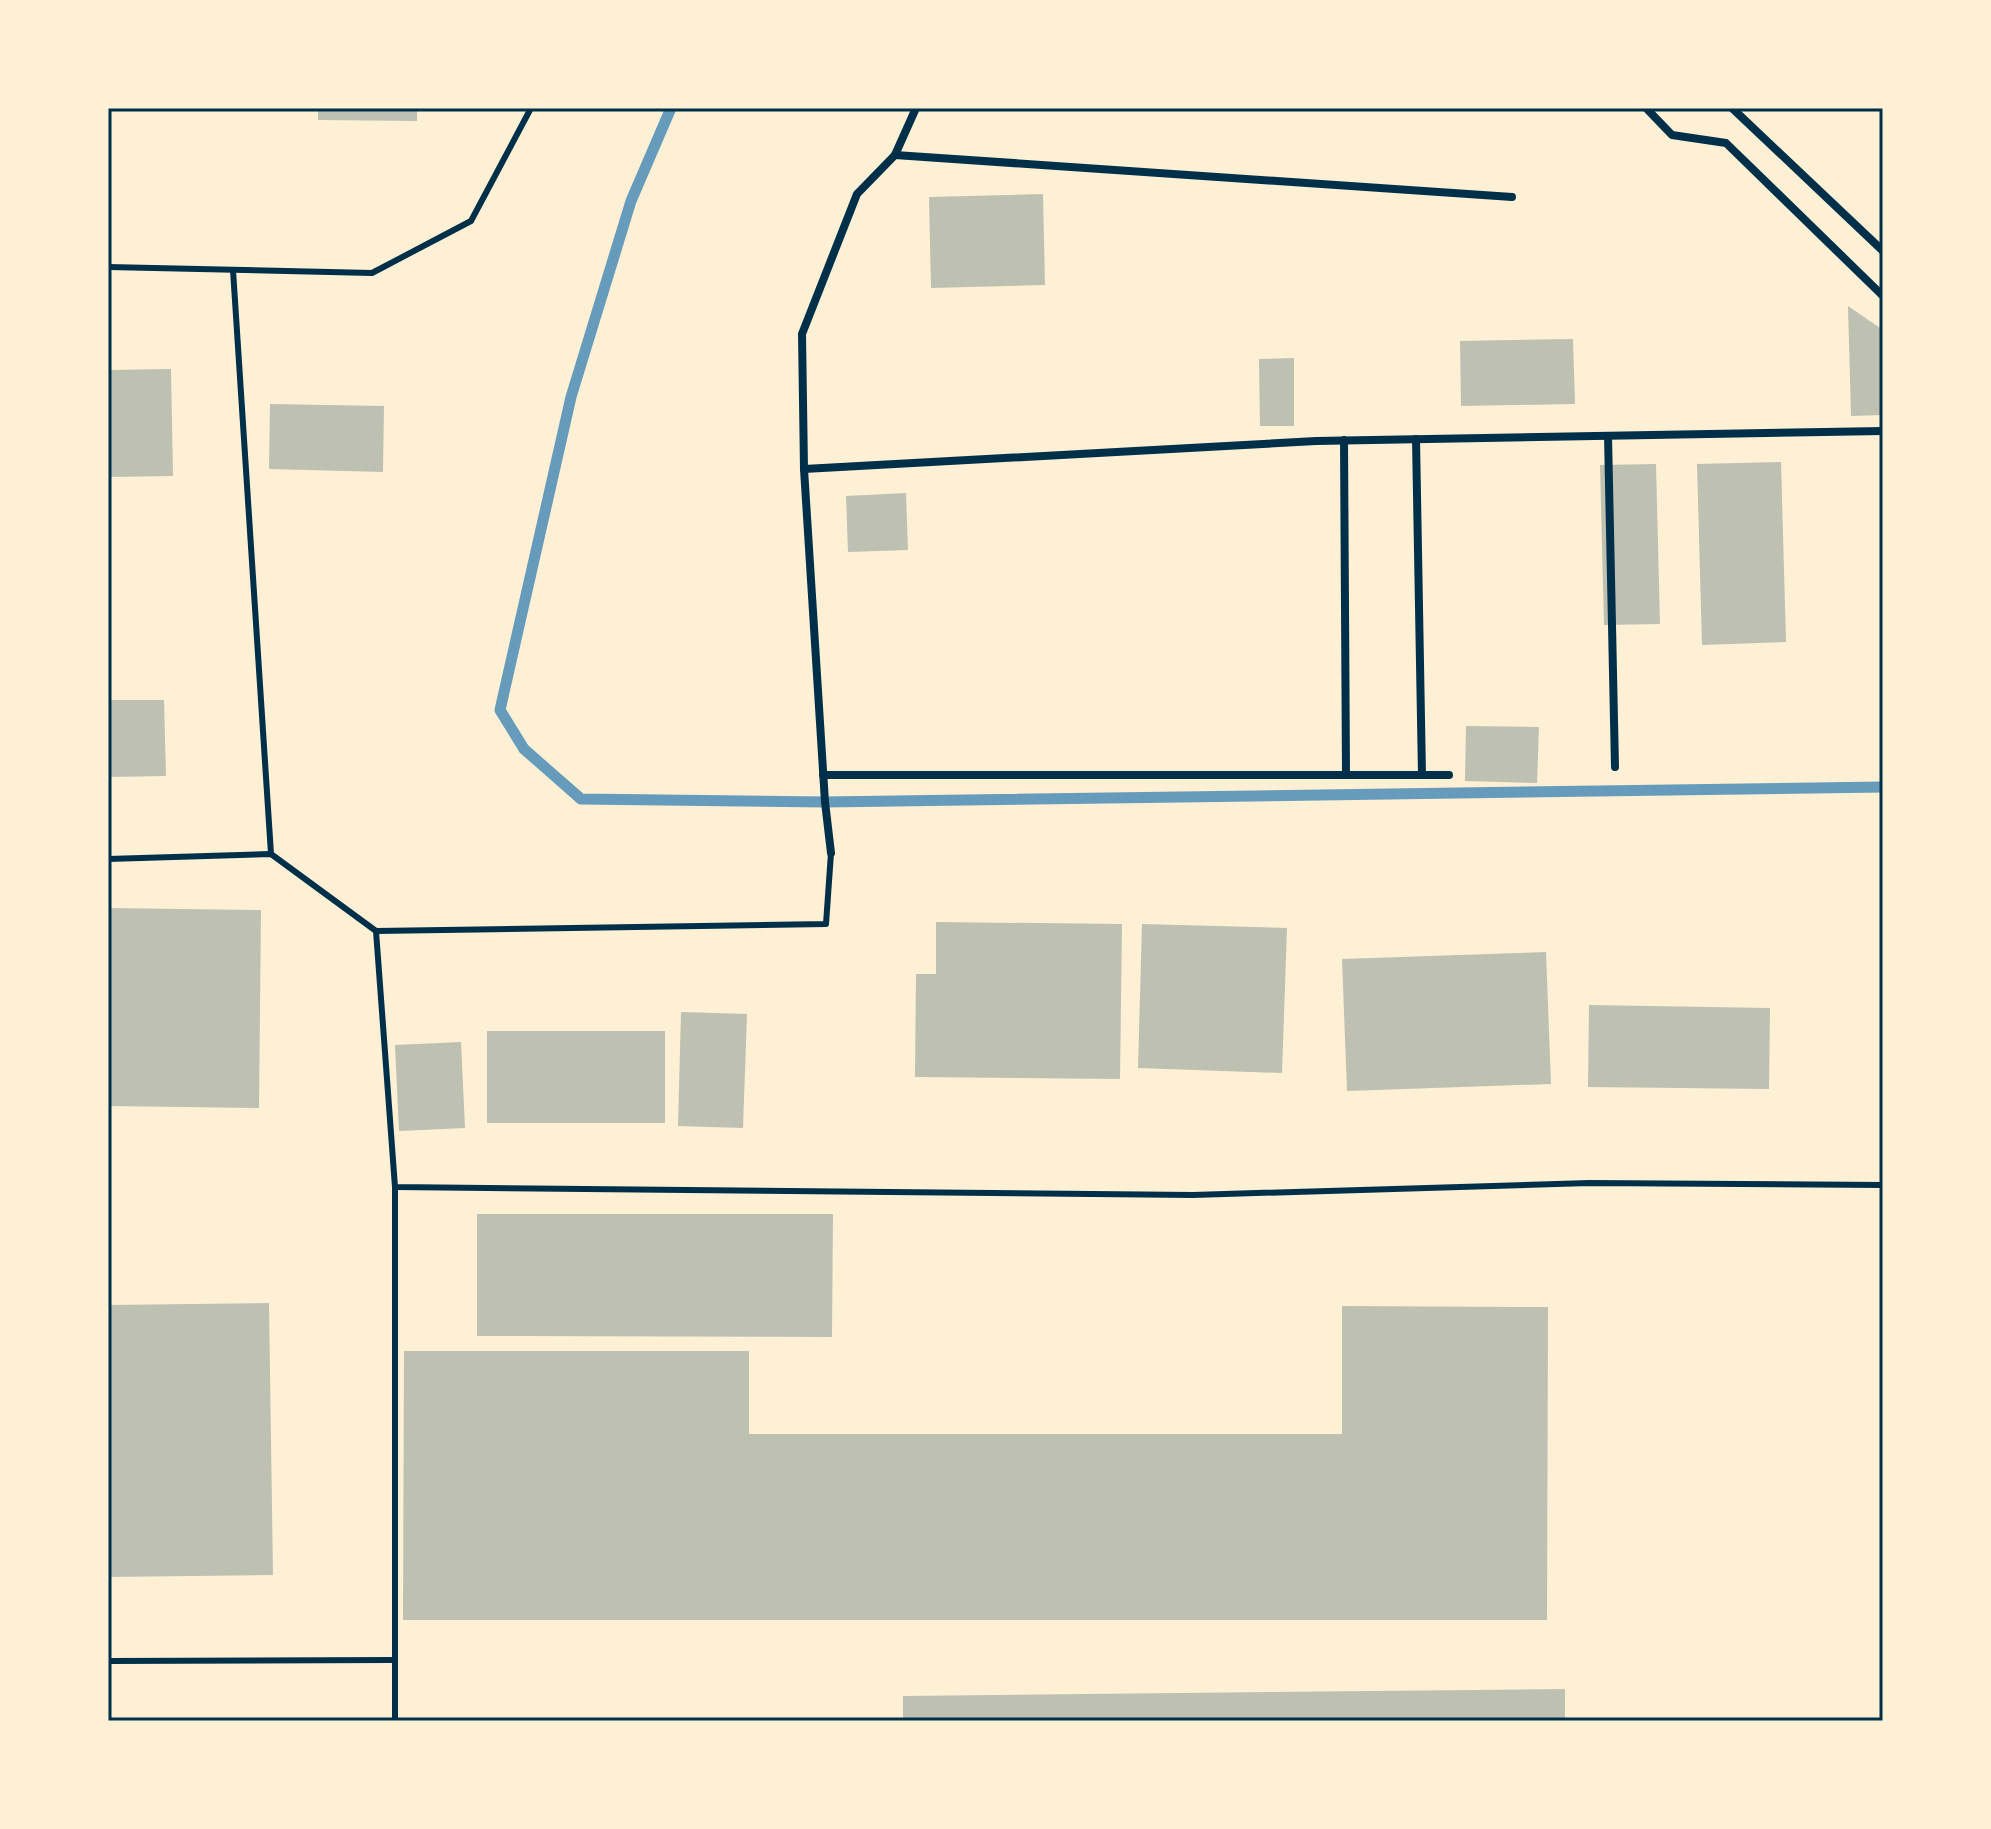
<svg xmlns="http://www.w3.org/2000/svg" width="1991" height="1829" font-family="Inter,sans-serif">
	<rect width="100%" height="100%" fill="#fdf0d5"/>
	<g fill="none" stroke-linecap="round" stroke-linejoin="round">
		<polyline stroke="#669bbc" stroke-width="11" points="671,108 631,201 571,397 500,710 524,749 581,799 825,802 1883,787"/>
	</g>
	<g fill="#bec0b2">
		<polygon points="318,108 417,108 417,121 318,120"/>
		<polygon points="1043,194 1045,285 931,288 929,197"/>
		<polygon points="1848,306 1883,330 1883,415 1851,416"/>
		<polygon points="1573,339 1575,404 1461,406 1460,341"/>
		<polygon points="1294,358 1294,426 1260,426 1259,359"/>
		<polygon points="171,369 173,476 108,477 108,370"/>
		<polygon points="270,404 384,406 383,472 269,469"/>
		<polygon points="1781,462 1786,642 1702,645 1697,464"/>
		<polygon points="1656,464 1660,624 1604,625 1600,465"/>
		<polygon points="906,493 908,550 848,552 846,496"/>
		<polygon points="108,700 164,700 166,776 108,777"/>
		<polygon points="1466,726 1539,727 1537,783 1465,781"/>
		<polygon points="108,908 261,910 259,1108 108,1106"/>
		<polygon points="936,922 1122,924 1120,1079 915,1077 916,974 936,974"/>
		<polygon points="1142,924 1287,928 1282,1073 1138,1068"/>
		<polygon points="1546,952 1551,1084 1347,1091 1342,959"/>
		<polygon points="1589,1005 1770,1008 1769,1089 1588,1087"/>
		<polygon points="681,1012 747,1014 743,1128 678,1126"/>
		<rect x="487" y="1031" width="178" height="92"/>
		<polygon points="461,1042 465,1128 399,1131 395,1045"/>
		<polygon points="477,1214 833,1214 832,1337 477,1336"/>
		<polygon points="269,1303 273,1575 108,1577 108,1305"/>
		<polygon points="1342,1306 1548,1307 1547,1620 403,1620 404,1351 749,1351 749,1434 1342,1434"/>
		<polygon points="1565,1689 1565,1721 903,1721 903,1696"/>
	</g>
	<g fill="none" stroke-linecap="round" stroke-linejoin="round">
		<g stroke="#003049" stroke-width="6">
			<polyline points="108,267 372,273 471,221 531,108"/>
			<polyline points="233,270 271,854"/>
			<polyline points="108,859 271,854 376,931 395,1187 1193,1195 1589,1183 1883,1185"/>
			<polyline points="376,931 826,924 831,853"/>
			<polyline points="395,1187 395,1721"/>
			<polyline points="108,1661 393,1660"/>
		</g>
		<g stroke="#003049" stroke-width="8">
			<polyline points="1646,108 1672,135 1726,143 1883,296"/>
			<polyline points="1732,108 1883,251"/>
			<polyline points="895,155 1512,197"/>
			<polyline points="1608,436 1615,767"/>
			<polyline points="1416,439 1422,775"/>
			<polyline points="1344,440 1346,775"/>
			<polyline points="804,469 1316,441 1883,431"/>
			<polyline points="823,775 1449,775"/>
			<polyline points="831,853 825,802 804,469 802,334 857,194 895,155 916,108"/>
		</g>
	</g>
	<rect width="1991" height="1829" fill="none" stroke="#fdf0d5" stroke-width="220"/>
	<rect x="110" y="110" width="1771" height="1609" fill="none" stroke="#003049" stroke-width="3"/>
</svg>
